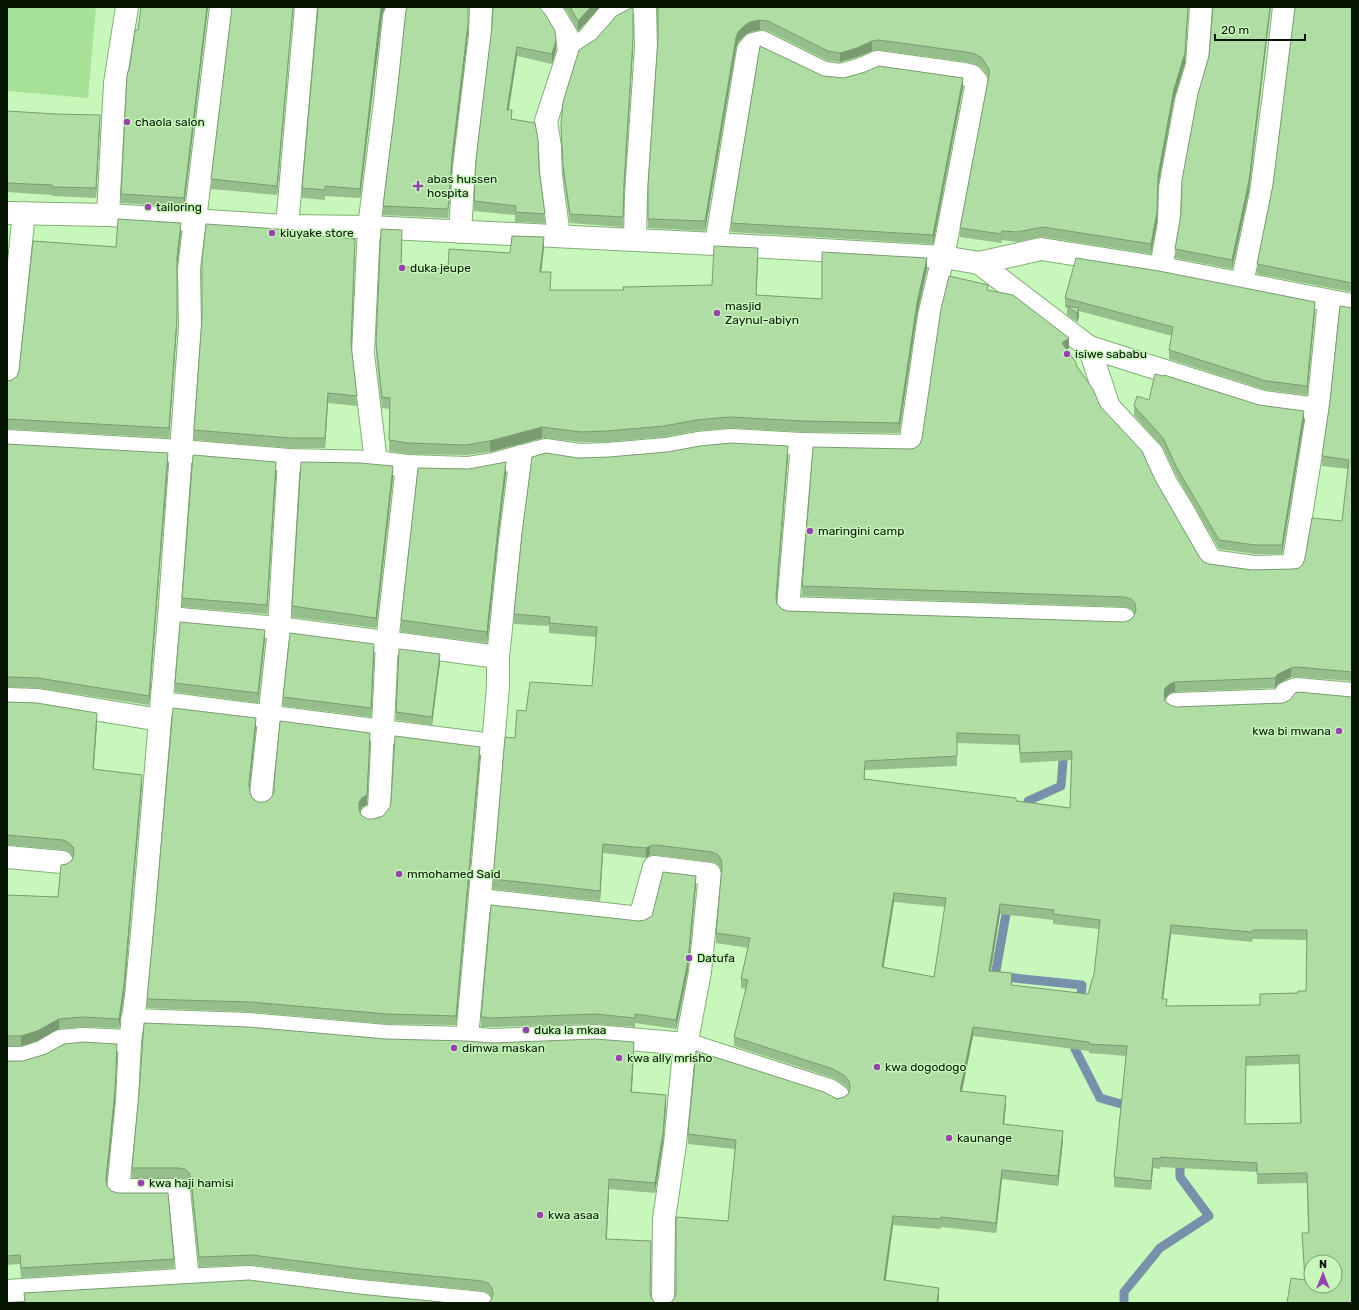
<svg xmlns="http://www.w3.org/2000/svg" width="1359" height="1310" font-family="Rubik,sans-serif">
	<rect width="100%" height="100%" fill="#c8f7bb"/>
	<polygon fill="#a6e197" points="7,7 96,7 88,98 7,91"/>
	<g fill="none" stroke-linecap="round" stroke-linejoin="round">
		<g stroke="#7891ab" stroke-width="9">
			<polyline points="1025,813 1028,801 1061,786 1064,748"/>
			<polyline points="1008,903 995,976 1082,985 1080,1006"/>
			<polyline points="1076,1039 1075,1049 1100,1098 1132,1107"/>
			<polyline points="1124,1303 1124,1292 1160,1248 1209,1216 1180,1177 1180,1157"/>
		</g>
		<g stroke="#82af76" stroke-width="24">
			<g id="minor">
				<polyline points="221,7 189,269 190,327 181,451 289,460 376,462 407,466 467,468 493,464 545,450 580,455 608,454 666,449 698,443 731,440 802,444"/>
				<polyline points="546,7 555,16 567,36 569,51 546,121 550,147 551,176 559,236"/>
				<polyline points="569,51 587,40 608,15 625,7"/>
				<polyline points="7,213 108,215 287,226 369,227 716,244 943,257 979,263 1041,249 1161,268 1352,305"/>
				<polyline points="108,215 115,83 127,7"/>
				<polyline points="287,226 306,7"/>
				<polyline points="460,232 464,167 480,35 481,7"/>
				<polyline points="635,240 636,194 646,48 645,7"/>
				<polyline points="716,244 748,50 753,44 762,42 824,73 841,75 861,69 877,62 964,74 972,76 977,82 943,257 929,316 910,446 802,444 788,608 1124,619"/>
				<polyline points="979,263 1089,347 1109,407 1152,453 1166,483 1181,507 1211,561 1254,567 1293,566 1318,409 1329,301"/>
				<polyline points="1161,268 1169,223 1170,188 1186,101 1197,65 1201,7"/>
				<polyline points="1242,283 1261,193 1277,71 1284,7"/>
				<polyline points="1089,347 1263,402 1318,409"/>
				<polyline points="7,378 24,213"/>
				<polyline points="7,441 181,451 169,618 160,720"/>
				<polyline points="376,462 363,354 369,227 385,102 394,17 398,7"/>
				<polyline points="169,618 279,628 498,657"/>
				<polyline points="7,699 38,700 160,720 144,912 136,996 130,1041 127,1101 118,1190 179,1190 188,1280"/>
				<polyline points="162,703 493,745"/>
				<polyline points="1176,704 1283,700 1286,693 1296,689 1352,694"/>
				<polyline points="262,799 261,794 279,628 289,460"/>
				<polyline points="371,816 376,815 379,810 387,643 407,466"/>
				<polyline points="7,857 62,862"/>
				<polyline points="480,900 640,918 654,867 710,874 700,972 683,1062 675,1144 664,1219 663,1303"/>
				<polyline points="132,1020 249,1024 386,1036 467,1038 492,1040 595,1036 686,1044 829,1090 838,1096"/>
				<polyline points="467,1038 486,829 498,686 498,657 510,541 521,456"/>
				<polyline points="7,1058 23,1058 42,1052 60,1041 83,1039 130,1041"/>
				<polyline points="7,1291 181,1280 250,1277 360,1291 481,1303"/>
			</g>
		</g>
		<use href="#minor" stroke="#fff" stroke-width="22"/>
	</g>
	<g fill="#96be8c" fill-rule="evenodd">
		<polygon points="208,7 184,207 121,203 121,194 129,71 138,30"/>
		<polygon points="232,7 293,7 277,195 211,189 211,179"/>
		<polygon points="563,7 600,7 578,31 566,10"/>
		<polygon points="657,7 1185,63 1174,99 1158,186 1157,222 1151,254 1043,237 1017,242 1002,240 1001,243 960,237 960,228 989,78 982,68 975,64 966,62 879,50 872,51 857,57 840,62 828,61 768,31 760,30 750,32 744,36 738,42 736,48 705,231 648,228 648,185 658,41"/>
		<polygon points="1352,7 1352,292 1257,274 1257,264 1273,185"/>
		<polygon points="382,16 360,198 325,196 325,200 302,198 302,188"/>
		<polygon points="492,26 556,50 552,64 517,56 509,110 512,119 539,168 545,214 545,223 515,222 515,215 474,211 474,201"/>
		<polygon points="468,34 452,166 448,218 383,215 383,206 397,94"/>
		<polygon points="633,48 624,193 623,227 570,223 563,175 561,134 561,125"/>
		<polygon points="1209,56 1249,191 1232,269 1175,258 1175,249"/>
		<polygon points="963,87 933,244 731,232 731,223"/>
		<polygon points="7,111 100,124 96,198 52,196 52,195 7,192"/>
		<polygon points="181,232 177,267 177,327 169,438 7,429 7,381 12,380 17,376 116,247"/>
		<polygon points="320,236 355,249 351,346 357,396 357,406 328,403 325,448 290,448 194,440 194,430"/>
		<polygon points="402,241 401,267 448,269 510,253 544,248 541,272 550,290 624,290 712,285 758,259 756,295 822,299 927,269 917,314 899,433 802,432 730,428 696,431 664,437 607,442 581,442 542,438 490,452 466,455 408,454 389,451 390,409 382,408 376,354 376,343"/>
		<path d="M 988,291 L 1069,348 L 1067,349 L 1100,406 L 1155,480 L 1200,558 L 1204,562 L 1209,564 L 1252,570 L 1293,569 L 1299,568 L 1303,564 L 1342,521 L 1348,469 L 1322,466 L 1322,456 L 1350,308 L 1352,308 L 1352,681 L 1297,677 L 1291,677 L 1278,684 L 1275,688 L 1175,692 L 1170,693 L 1165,698 L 1165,701 L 1170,705 L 1176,707 L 1283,703 L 1352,1303 L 1305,1280 L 1302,1233 L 1308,1233 L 1307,1183 L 1257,1184 L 1257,1172 L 1160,1167 L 1160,1169 L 1153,1168 L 1151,1190 L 1114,1187 L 1114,1177 L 1126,1056 L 1089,1053 L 1089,1051 L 973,1036 L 962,1091 L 1006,1105 L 1004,1124 L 1063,1140 L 1058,1186 L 1002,1179 L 996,1233 L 941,1227 L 941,1229 L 893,1225 L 886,1280 L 939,1297 L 938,1303 L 670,1303 L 674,1299 L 728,1221 L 735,1149 L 688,1144 L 688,1134 L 844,1097 L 849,1093 L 849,1090 L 845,1086 L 833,1078 L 734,1046 L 734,1037 L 746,989 L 741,988 L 741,979 L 748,948 L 716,943 L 716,933 L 722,872 L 721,869 L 717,864 L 712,862 L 656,855 L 650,855 L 646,858 L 603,853 L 600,901 L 493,889 L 493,879 L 515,738 L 526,711 L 592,686 L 596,637 L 549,633 L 549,626 L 514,624 L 514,614 L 578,458 L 788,456 L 776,600 L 777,604 L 782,609 L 787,611 L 1124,622 L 1130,620 L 1134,616 L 1135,613 L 1131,609 L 1124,607 L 802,596 L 802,586 L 910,449 L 915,448 L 920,444 ZM 957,743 L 1019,745 L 1020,763 L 1071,760 L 1070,808 L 865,779 L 865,770 L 957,766 ZM 894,902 L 945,907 L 934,977 L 883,967 ZM 1000,914 L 1053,920 L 1053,924 L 1099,929 L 1094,974 L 1088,994 L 1012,985 L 1012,983 L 991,971 ZM 1171,934 L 1252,942 L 1253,939 L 1306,940 L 1306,991 L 1298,993 L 1260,994 L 1260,1005 L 1167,1006 L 1163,999 ZM 1299,1064 L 1300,1123 L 1245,1124 L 1246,1066 Z"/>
		<polygon points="1065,298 1315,311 1307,395 1266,390 1169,359 1169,350 1172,336 1079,311 1079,317 1077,322 1067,315 1067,308 1065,307"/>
		<polygon points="1149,400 1304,420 1282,554 1255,554 1219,549 1177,477 1163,448 1134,415 1134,406"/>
		<polygon points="7,444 168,463 149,705 38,688 7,687"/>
		<polygon points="276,471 267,614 182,607 182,598"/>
		<polygon points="506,473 498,539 487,643 401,632 401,620"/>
		<polygon points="393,477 376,628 292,617 292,606"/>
		<polygon points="265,639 258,703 175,692 175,683"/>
		<polygon points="374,653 371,717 283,706 283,697"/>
		<polygon points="440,662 432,725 396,720 396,712"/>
		<polygon points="7,702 97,722 94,769 142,784 124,995 119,1028 83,1027 59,1029 37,1041 21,1046 7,1046 7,895 58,897 67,864 72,860 73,857 69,852 63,850 7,845"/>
		<polygon points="256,727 249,788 250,792 252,798 258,802 265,802 270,799 370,742 367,805 362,807 360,811 361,815 367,819 373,819 383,816 480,756 456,1025 387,1024 250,1012 147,1008 147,999"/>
		<polygon points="696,885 688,970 676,1029 635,1023 635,1027 595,1024 492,1027 481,1027 481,1017 639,921 645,920 652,916"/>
		<polygon points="386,1039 634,1052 632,1092 666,1105 663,1142 655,1193 609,1189 607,1239 651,1294 652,1299 491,1300 492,1298 488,1293 482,1291 361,1279 252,1265 199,1267 191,1189 189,1183 185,1179 179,1178 132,1178 132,1168"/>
		<polygon points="117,1053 115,1100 106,1183 107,1186 174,1259 174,1268 21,1278 20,1264 7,1265 7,1061 23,1061"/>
	</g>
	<g fill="#7a9b72">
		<polygon points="207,7 208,7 184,207 184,198"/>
		<polygon points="293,7 277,195 277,186"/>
		<polygon points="381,7 385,7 382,16 360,198 360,189"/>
		<polygon points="468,7 468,34 452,166 448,218 452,157"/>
		<polygon points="591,7 600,7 578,31 578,21"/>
		<polygon points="1188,7 1185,63 1174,99 1158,186 1157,222 1151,254 1151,244 1158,176"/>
		<polygon points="1270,7 1271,7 1249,191 1232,269 1232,260"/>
		<polygon points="760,20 760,30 750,32 744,36 738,42 736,48 705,231 705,221 736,38 738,32 744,26 750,22"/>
		<polygon points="633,39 633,48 624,193 623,227 624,184"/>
		<polygon points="556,40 556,50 552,64 552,54"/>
		<polygon points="872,41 872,51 857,57 840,62 840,53"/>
		<polygon points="517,47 517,56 507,119 507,110"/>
		<polygon points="963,78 963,87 933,244 933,235"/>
		<polygon points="100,115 100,124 96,198 96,188"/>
		<polygon points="181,223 181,232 177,268 177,258"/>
		<polygon points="544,237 544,248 540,282 540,272"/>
		<polygon points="8,239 8,248 7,256 7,247"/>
		<polygon points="355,239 355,249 351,354 351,344"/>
		<polygon points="758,248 758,259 756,306 756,295"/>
		<polygon points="927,258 927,269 917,314 899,433 899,423 917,303"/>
		<polygon points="1315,302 1315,311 1307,395 1307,386"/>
		<polygon points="1079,308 1079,317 1077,322 1077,313"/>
		<polygon points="177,317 177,327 169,438 169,428"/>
		<polygon points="1069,338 1069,348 1062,352 1062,343"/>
		<polygon points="328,393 328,403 325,448 325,438"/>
		<polygon points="1304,411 1304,420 1282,554 1282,545"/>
		<polygon points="542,427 542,438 490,452 490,441"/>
		<polygon points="788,446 788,456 776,607 776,597"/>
		<polygon points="168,453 168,463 149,705 149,696"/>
		<polygon points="276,462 276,471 267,614 267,605"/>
		<polygon points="506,462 506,473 498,539 487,643 487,632 498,528"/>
		<polygon points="393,466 393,477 376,628 376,618"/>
		<polygon points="265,630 265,639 258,703 258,693"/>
		<polygon points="374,644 374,653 371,717 371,708"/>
		<polygon points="440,654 440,662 432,725 432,717"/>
		<polygon points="1291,668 1291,677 1278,684 1275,688 1275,678 1278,674"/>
		<polygon points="1175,682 1175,692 1170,693 1165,698 1164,705 1164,695 1165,688 1170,684"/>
		<polygon points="97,713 97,722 93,778 93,769"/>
		<polygon points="256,718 256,727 249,793 249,784"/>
		<polygon points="370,733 367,805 362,807 359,812 359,802"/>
		<polygon points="480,747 480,756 456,1025 456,1016"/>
		<polygon points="142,775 142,784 124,995 119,1028 119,1019"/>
		<polygon points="603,844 603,853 600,901 600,891"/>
		<polygon points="650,846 650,855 646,858 646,848"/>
		<polygon points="696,876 696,885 688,970 676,1029 676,1020"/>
		<polygon points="894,893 894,902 882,977 882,967"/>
		<polygon points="1000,904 1000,914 989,980 989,971"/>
		<polygon points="1171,925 1171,934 1162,1008 1162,999"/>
		<polygon points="1012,973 1012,983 1011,994 1011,985"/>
		<polygon points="59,1019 59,1029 37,1041 21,1046 21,1036"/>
		<polygon points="973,1027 973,1036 960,1101 960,1091"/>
		<polygon points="634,1042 634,1052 631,1101 631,1092"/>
		<polygon points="117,1044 115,1100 106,1189 106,1179"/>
		<polygon points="666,1095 666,1105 663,1142 655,1193 655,1183"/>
		<polygon points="1006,1096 1006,1105 1003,1134 1003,1124"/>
		<polygon points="1063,1131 1063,1140 1058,1186 1058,1176"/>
		<polygon points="1153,1158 1153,1168 1151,1190 1151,1181"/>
		<polygon points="1002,1170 1002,1179 996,1233 996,1223"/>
		<polygon points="609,1179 609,1189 606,1249 606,1239"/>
		<polygon points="893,1216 893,1225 884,1290 884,1280"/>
		<polygon points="939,1288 939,1297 938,1303 937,1303"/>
	</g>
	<g fill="#afdda3" stroke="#7a9b72" fill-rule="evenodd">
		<polygon points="141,7 207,7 184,198 121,194 127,75 128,71 129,71 135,30 138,30"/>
		<polygon points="232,7 293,7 277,186 211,179"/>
		<polygon points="318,7 381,7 360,189 325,186 325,190 302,188"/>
		<polygon points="407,7 468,7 468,24 452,157 448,209 383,206 397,94 406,10"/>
		<polygon points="493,7 539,7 545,14 555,31 556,40 552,54 517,47 507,110 512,110 511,119 535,123 538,139 539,168 545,214 515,212 516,206 474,201 476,159 492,26"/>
		<polygon points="570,7 591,7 578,21"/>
		<polygon points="633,7 633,39 624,184 623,217 570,214 563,166 561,125 563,102 579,50 596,39 616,16"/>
		<polygon points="658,7 1188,7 1185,53 1174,89 1158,176 1157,212 1151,244 1043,227 1017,232 1002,231 1001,234 960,228 989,75 989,69 982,58 975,54 966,52 879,40 872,41 857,48 840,53 828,51 768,21 760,20 750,22 744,26 738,32 736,38 705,221 648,219 648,185 658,38"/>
		<polygon points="1213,7 1270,7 1249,181 1232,260 1175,249 1181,214 1182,180 1198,94 1209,56"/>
		<polygon points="1295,7 1352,7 1352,283 1257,264 1273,185"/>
		<polygon points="760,46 823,76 844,78 865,72 879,66 963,78 933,235 731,223"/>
		<polygon points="7,111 56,114 100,115 96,188 52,187 52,185 7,183"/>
		<polygon points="118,219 181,223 177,258 177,317 169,428 7,419 7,381 12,380 17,376 19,370 33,241 116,247"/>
		<polygon points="206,224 320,232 319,236 355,239 351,344 357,396 328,393 325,438 290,438 194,430 202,318 202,260"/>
		<polygon points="381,229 402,230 401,267 448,269 449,249 510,253 512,236 544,237 540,272 551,272 550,290 624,290 623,287 712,285 714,246 758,248 756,295 822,299 822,252 927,258 917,303 899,423 802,421 730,417 696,420 664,426 607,431 581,432 542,427 490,441 466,445 408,443 389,440 390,398 382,397 376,343"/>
		<polygon points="1076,258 1159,271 1315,302 1307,386 1266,381 1169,350 1173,327 1065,298"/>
		<path d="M 949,276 L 988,285 L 987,290 L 1013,295 L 1069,338 L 1062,343 L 1077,364 L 1076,365 L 1093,389 L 1100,406 L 1142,451 L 1155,480 L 1200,558 L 1204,562 L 1209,564 L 1252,570 L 1293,569 L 1299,568 L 1303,564 L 1305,558 L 1312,518 L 1342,521 L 1349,460 L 1322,456 L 1330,401 L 1340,306 L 1352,308 L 1352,672 L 1297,667 L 1291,668 L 1278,674 L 1275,678 L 1175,682 L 1170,684 L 1165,688 L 1164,695 L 1165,701 L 1170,705 L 1176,707 L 1283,703 L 1290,700 L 1295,693 L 1298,692 L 1352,697 L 1352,1303 L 1287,1303 L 1291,1278 L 1305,1280 L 1302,1233 L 1309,1233 L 1307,1173 L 1257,1174 L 1257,1163 L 1160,1157 L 1160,1159 L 1153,1158 L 1151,1181 L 1114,1177 L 1127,1046 L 1089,1044 L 1089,1042 L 973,1027 L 960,1091 L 1006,1096 L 1003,1124 L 1063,1131 L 1058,1176 L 1002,1170 L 996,1223 L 941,1217 L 941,1219 L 893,1216 L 884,1280 L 939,1288 L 937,1303 L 670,1303 L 674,1299 L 676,1294 L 676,1217 L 728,1221 L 736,1140 L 688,1134 L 696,1051 L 824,1092 L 837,1099 L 844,1097 L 849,1093 L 850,1087 L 849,1081 L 845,1076 L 833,1069 L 734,1037 L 748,980 L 741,979 L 750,938 L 716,933 L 722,866 L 721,859 L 717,854 L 712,852 L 656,845 L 650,846 L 646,848 L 603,844 L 600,891 L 493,879 L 505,737 L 515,738 L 517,710 L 526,711 L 530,682 L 592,686 L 597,627 L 549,623 L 550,617 L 514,614 L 522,533 L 532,457 L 546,453 L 578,458 L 609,457 L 667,452 L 700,446 L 731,443 L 788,446 L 776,597 L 777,604 L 782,609 L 787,611 L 1124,622 L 1130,620 L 1134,616 L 1136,609 L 1135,603 L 1131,599 L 1124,597 L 802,586 L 813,447 L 910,449 L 915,448 L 920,444 L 922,438 L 941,309 ZM 957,733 L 1019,735 L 1020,753 L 1072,751 L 1070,808 L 1016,801 L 1016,798 L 864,779 L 865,761 L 957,756 ZM 894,893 L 946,898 L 934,977 L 882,967 ZM 1000,904 L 1054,910 L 1053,914 L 1100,920 L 1094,974 L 1088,994 L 1011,985 L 1012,973 L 989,971 ZM 1171,925 L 1252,932 L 1253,930 L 1307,930 L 1306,991 L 1298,991 L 1298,993 L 1260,994 L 1260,1005 L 1166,1006 L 1167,999 L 1162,999 ZM 1299,1055 L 1301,1123 L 1245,1124 L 1246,1057 ZM 1311,1262 L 1335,1262 L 1335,1286 L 1311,1286 Z"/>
		<polygon points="1067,306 1079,308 1077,313"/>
		<polygon points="1155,374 1163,376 1164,375 1259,405 1304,411 1282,545 1255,545 1219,540 1177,468 1163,438 1134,406 1137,396 1149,400"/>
		<polygon points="7,444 168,453 149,696 38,678 7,677"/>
		<polygon points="193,455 276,462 267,605 182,598"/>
		<polygon points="301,462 360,463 393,466 376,618 292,606"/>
		<polygon points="506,462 498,528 487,632 401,620 418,468 469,469"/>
		<polygon points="180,622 265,630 258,693 175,683"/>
		<polygon points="290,633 374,644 371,708 283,697"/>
		<polygon points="399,649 440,654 432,717 396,712"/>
		<polygon points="7,702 37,703 97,713 93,769 142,775 124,985 119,1019 83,1017 59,1019 37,1031 21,1036 7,1036 7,895 58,897 61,865 67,864 72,860 74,853 73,847 69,843 63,840 7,835"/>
		<polygon points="173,708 256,718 249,784 250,792 252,798 258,802 265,802 270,799 274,793 274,784 280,721 370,733 367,795 362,798 359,802 359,809 361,815 367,819 373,819 383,816 390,807 391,801 395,736 480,747 456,1016 387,1014 250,1002 147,999 156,904"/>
		<polygon points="663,872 696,876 688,961 676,1020 635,1014 635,1018 595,1014 492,1018 481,1017 491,905 639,921 645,920 652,916"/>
		<polygon points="144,1023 248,1027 386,1039 466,1041 492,1043 595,1039 634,1042 631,1092 666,1095 663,1133 655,1183 609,1179 606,1239 651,1241 650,1293 652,1299 655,1303 488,1303 491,1300 493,1294 492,1288 488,1283 482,1281 361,1269 252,1255 199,1257 191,1179 189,1173 185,1169 179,1168 132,1168 139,1093"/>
		<polygon points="83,1042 117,1044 115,1091 106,1179 107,1186 111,1191 118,1193 168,1193 174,1259 21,1268 20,1255 7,1256 7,1061 23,1061 46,1054 64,1044"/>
		<polygon points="249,1280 359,1294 451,1303 25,1303 24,1293"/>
	</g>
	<g fill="#9842ae" stroke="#c8f7bb" stroke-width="1.5">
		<circle cx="127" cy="122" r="4"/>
		<path d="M416 180h4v4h4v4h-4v4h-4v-4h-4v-4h4z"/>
		<circle cx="148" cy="207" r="4"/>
		<circle cx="272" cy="233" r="4"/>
		<circle cx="402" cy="268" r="4"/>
		<circle cx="717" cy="313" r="4"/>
		<circle cx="1067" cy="354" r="4"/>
		<circle cx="810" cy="531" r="4"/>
		<circle cx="1339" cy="731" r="4"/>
		<circle cx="399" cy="874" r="4"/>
		<circle cx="689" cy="958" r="4"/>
		<circle cx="526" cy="1030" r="4"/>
		<circle cx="454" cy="1048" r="4"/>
		<circle cx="619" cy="1058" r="4"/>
		<circle cx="877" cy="1067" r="4"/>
		<circle cx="949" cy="1138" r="4"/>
		<circle cx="141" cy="1183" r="4"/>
		<circle cx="540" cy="1215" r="4"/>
	</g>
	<g text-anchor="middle" stroke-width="3" stroke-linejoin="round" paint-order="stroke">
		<g font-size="12" fill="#051502" stroke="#c8f7bb" text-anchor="start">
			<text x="135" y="126">chaola salon</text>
			<text x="427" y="183">abas hussen<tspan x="427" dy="14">hospita</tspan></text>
			<text x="156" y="211">tailoring</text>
			<text x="280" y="237">kiuyake store</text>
			<text x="410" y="272">duka jeupe</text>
			<text x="725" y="310">masjid<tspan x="725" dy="14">Zaynul-abiyn</tspan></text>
			<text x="1075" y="358">isiwe sababu</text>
			<text x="818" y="535">maringini camp</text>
			<text x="1331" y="735" text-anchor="end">kwa bi mwana</text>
			<text x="407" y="878">mmohamed Said</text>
			<text x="697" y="962">Datufa</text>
			<text x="534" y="1034">duka la mkaa</text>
			<text x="462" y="1052">dimwa maskan</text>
			<text x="627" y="1062">kwa ally mrisho</text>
			<text x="885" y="1071">kwa dogodogo</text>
			<text x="957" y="1142">kaunange</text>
			<text x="149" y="1187">kwa haji hamisi</text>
			<text x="548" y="1219">kwa asaa</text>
		</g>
	</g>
	<rect width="1359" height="1310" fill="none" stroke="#051502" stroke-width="16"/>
	<g transform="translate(1323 1274)"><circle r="19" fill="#c8f7bb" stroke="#7a9d71"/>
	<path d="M0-3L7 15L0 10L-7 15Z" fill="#9842ae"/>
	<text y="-6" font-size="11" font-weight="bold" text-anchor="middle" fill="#051502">N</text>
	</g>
	<path d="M1215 34v6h90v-6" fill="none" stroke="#051502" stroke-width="2"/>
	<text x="1221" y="34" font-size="12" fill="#051502" stroke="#c8f7bb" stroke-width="3" paint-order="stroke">20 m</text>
</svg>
